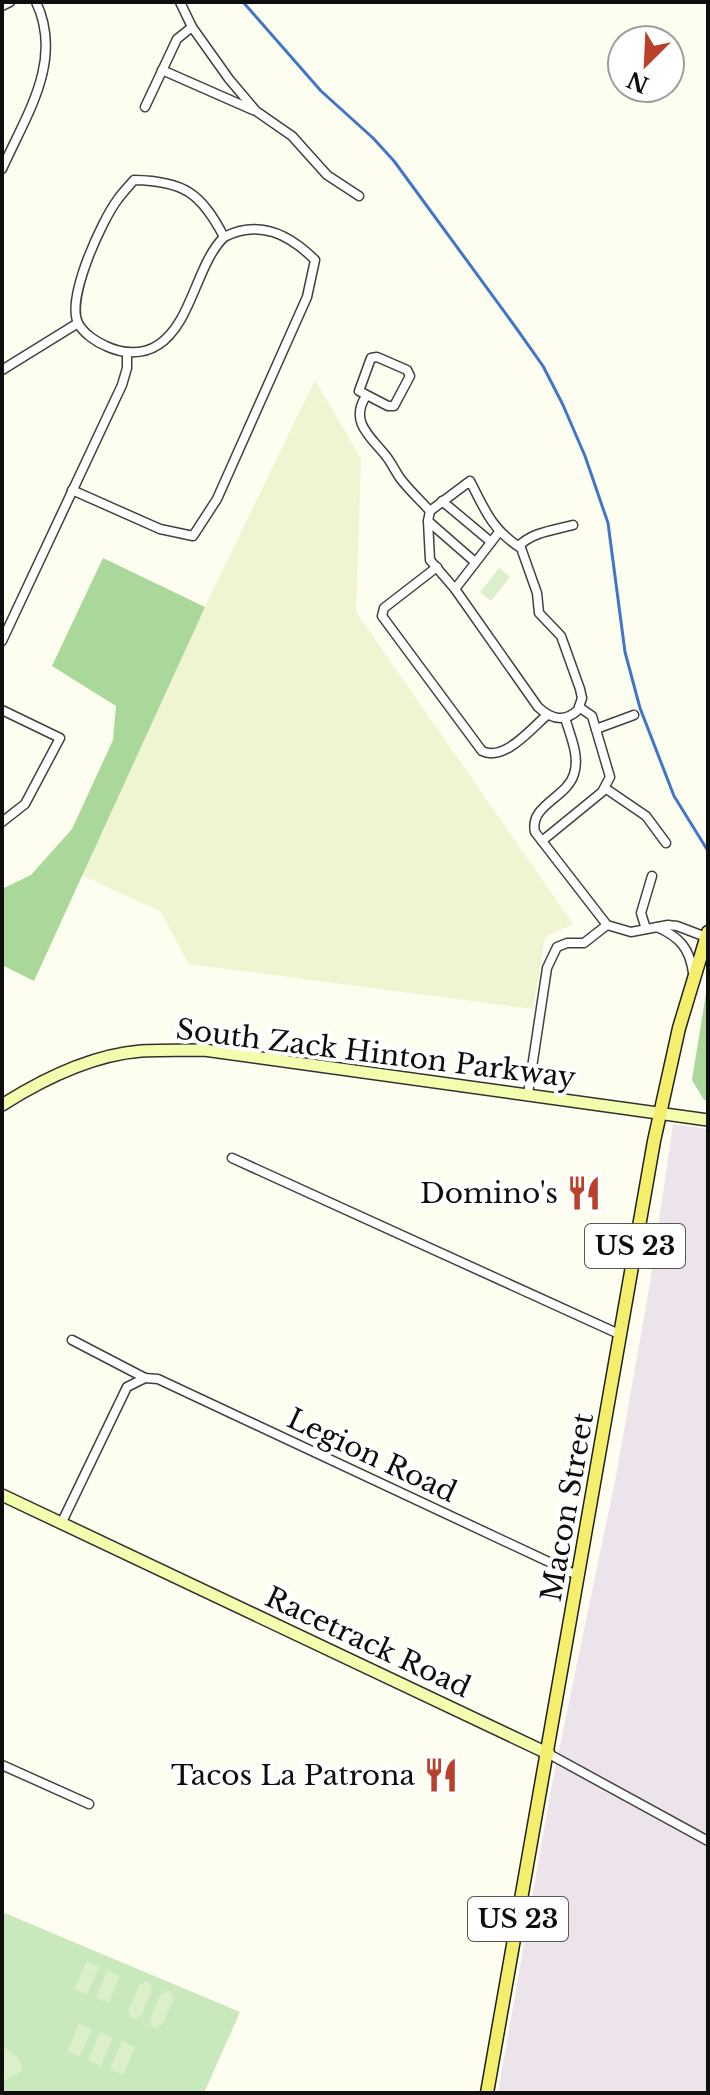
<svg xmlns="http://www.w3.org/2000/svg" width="710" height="2095" font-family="'Libre Baskerville',serif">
	<rect width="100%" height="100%" fill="#fefef0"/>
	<polygon fill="#ece3eb" points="673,1124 708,1129 708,2093 498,2093 552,1784 616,1476 650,1283"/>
	<polygon fill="#eff4d1" points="315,380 361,459 356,612 573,924 545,937 533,1009 189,964 160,911 81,875 154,712"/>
	<polygon fill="#c9e8bb" points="2,1912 240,2012 204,2093 2,2093"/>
	<g fill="#aad89a">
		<polygon points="103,558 205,607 34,981 2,965 2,889 31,875 72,829 113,740 116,706 52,666"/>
		<polygon points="708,981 708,1100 704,1100 692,1080"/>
	</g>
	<g fill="#dcefcc">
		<polygon points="499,568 510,577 491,601 480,592"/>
		<polygon points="86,1961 99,1966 87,1994 74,1989"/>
		<polygon points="107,1970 120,1976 109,2003 96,1998"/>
		<polygon points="144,1981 152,1984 150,1988 152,1989 141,2017 138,2016 136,2020 129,2017 130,2013 128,2011 140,1984 143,1985"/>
		<polygon points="166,1990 173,1993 171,1997 174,1998 162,2026 159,2025 157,2029 150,2026 152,2022 149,2021 161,1993 164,1994"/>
		<polygon points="79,2023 92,2029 80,2057 67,2051"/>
		<polygon points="100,2032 113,2038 101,2066 88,2060"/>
		<polygon points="122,2041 135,2047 123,2075 110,2069"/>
		<polygon points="2,2045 19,2058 23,2071 2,2081"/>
	</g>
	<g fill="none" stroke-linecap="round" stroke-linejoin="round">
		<polyline stroke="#4076c8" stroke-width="3" points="243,2 321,91 373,138 394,161 514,325 543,366 563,405 585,456 608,523 625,652 640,708 674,796 708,851"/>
		<g stroke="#414141" stroke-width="11">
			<g id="street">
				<polyline points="180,2 192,27 229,79 256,111 292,136 327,175 359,196"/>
				<polyline points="2,6 10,2"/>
				<polyline points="162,70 253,110"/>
				<polyline points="145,107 177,39 192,27"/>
				<path d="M 2,169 C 26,115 64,61 36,2"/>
				<path d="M 134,180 C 184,181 201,193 224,237 C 196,265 192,323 158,345 C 143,355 122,354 106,346 C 96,342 83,333 78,323 C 66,298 102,220 118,199 C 123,192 129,186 134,180 Z"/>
				<polygon points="377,357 407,370 410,376 394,406 388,406 359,391 371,358"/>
				<polyline points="2,370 78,323"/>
				<path d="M 366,396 C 349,422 371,437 386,456 C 391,462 395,471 400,478 C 408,489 420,500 430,511"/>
				<path d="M 470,481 C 485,510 492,530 521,548 L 537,593 L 539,613 L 561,636 L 580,689 L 582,698 L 578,710 C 564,723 551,719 538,707 L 455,589 L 430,560 L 428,521 L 430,511 Z"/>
				<path d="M 72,490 L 160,529 L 193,536 L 217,499 L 307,297 L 315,260 C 289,234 259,219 224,237"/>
				<polyline points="442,501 491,542"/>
				<polyline points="428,521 475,562"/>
				<path d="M 519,546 C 532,532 555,530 573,525"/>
				<path d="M 437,567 L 384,608 L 382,616 L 482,751 C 504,762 531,729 547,715"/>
				<polyline points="455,589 499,532"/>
				<polyline points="2,641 122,385 127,368 127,353"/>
				<polyline points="2,710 60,738 25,804 2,822"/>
				<path d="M 565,718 C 570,735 580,756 574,774 C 567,798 529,805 535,832 L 607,925 L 631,932 L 668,925 L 677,926 L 706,937"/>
				<polyline points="596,729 634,715"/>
				<polyline points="605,788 646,816 666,843"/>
				<polyline points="542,841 602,792 610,777 592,716 579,707"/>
				<path d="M 657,927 C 680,937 690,949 693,973"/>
				<polyline points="646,929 641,913 652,876"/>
				<polyline points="528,1094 547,968 557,947 567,943 584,943 607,925"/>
				<polyline points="232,1158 619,1334"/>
				<polyline points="72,1340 145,1378 158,1379 579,1576"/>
				<polyline points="61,1524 127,1387 145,1378"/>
				<polyline points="549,1754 708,1841"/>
				<polyline points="2,1765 89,1804"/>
			</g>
		</g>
		<g stroke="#303030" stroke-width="14">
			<g id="secondary">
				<path d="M 2,1105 C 43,1079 91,1055 141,1051 C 162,1050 183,1050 204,1050 L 708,1120"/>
				<polyline points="2,1495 549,1754"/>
			</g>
		</g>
		<g stroke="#1f1f1f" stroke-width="15">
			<polyline id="primary" points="487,2093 654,1141 679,1028 708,932"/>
		</g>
		<use href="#street" stroke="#fff" stroke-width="8"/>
		<use href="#secondary" stroke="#f4fcae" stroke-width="11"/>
		<use href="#primary" stroke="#f3ee6b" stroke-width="12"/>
	</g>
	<defs>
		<g id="restaurant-bare" transform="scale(2.76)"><path d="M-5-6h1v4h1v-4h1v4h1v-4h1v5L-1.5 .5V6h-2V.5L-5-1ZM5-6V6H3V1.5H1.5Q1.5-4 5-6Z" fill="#b9412b" stroke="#fff" stroke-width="2.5" paint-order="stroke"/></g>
	</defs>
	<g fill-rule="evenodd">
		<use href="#restaurant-bare" x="584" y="1193"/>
		<use href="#restaurant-bare" x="441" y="1775"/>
	</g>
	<g text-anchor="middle" stroke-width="8" stroke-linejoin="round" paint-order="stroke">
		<g fill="#fff" stroke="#565656" stroke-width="2">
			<rect x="585" y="1224" width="100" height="44" rx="6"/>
			<rect x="468" y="1897" width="100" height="44" rx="6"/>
		</g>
		<g font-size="26" font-weight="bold" fill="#0e0e0e">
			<text x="635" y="1255">US 23</text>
			<text x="518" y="1928">US 23</text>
		</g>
		<g font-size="28" fill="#0e0e0e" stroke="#fff">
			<text transform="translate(376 1053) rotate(7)" y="10">South Zack Hinton Parkway</text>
			<text transform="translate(372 1455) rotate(25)" y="10">Legion Road</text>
			<text transform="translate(567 1507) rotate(-80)" y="10">Macon Street</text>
			<text transform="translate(368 1642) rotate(25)" y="10">Racetrack Road</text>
		</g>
		<g font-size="28" fill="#0e0e0e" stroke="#fff" text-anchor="end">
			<text x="558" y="1203">Domino's</text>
			<text x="415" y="1785">Tacos La Patrona</text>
		</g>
	</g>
	<rect width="710" height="2095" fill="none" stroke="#0e0e0e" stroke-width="8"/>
	<g transform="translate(646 64) rotate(204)"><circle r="38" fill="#ffffff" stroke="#9f9f9f" stroke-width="2"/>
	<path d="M0-6L14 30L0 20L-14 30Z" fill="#b9412b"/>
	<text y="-12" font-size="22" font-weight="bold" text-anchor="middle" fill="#0e0e0e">N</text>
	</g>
</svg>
